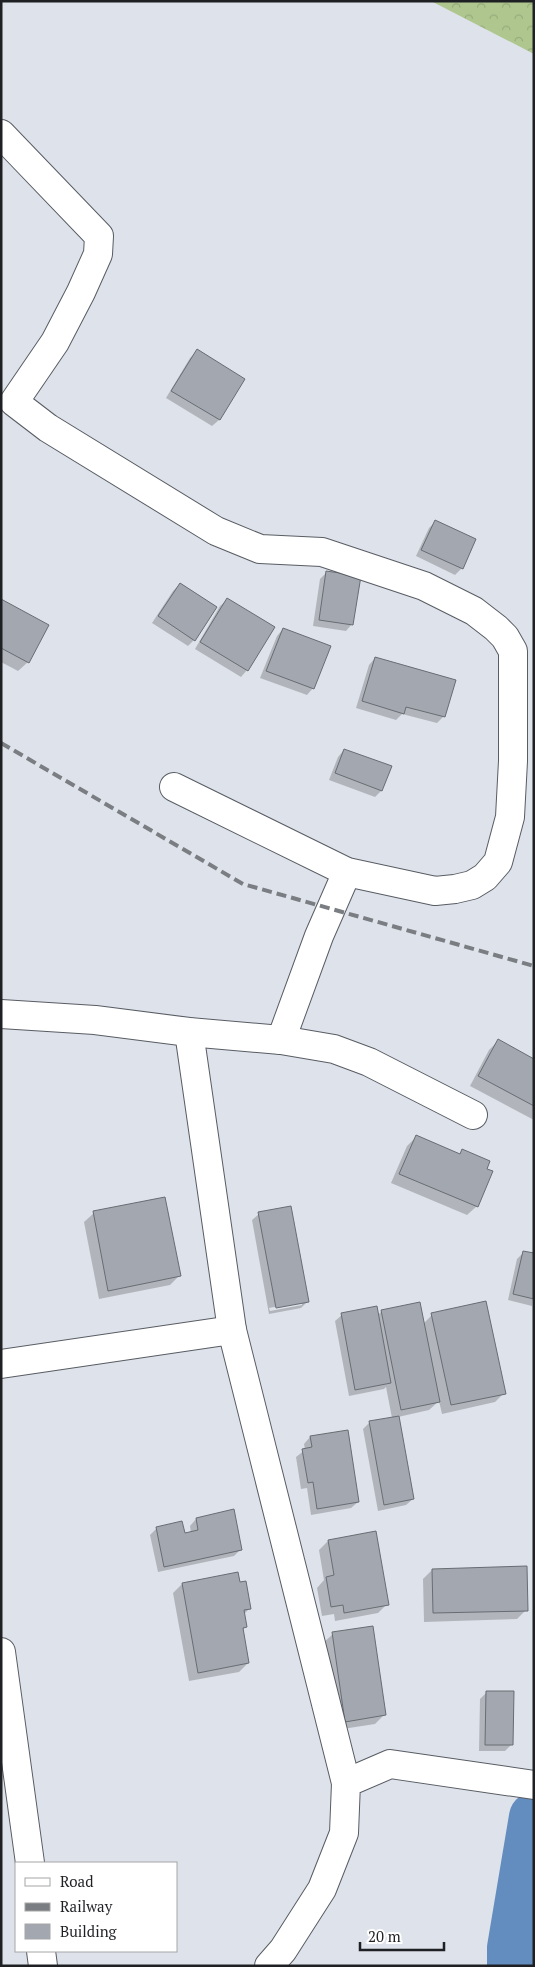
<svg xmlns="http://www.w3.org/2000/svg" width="535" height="1967" font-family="'PT Serif',serif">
	<defs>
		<pattern id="forest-crowns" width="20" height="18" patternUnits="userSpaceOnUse" patternTransform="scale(1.25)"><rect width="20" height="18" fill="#afc78f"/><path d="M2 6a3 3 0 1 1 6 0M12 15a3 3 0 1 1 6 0" fill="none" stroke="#96ab7b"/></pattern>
	</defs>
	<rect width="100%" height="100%" fill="#dee2ea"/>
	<polygon fill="url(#forest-crowns)" points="431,1 534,1 534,54"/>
	<g fill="#0003" fill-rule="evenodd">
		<polygon points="197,351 243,379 219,420 212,426 166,398 190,358"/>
		<polygon points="436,521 475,539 462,568 455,575 416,556 429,528"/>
		<polygon points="327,572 352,624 346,631 313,626 320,579"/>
		<polygon points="180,584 194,640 188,646 152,623 173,591"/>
		<polygon points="227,600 247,670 241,677 195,649 220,606"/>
		<polygon points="1,601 28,662 18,671 1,662"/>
		<polygon points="283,629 313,688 307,695 260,678 277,636"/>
		<polygon points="375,658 454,680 443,717 437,723 402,714 396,720 356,708 369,665"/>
		<polygon points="344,750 381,791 375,797 329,780 338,757"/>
		<polygon points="498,1041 534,1060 534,1120 470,1086 489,1050"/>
		<polygon points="416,1137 459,1154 462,1151 477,1206 467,1215 391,1183 407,1146"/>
		<polygon points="94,1213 179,1276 170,1285 99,1299 84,1222"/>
		<path d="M 259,1214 L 307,1302 L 301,1308 L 269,1314 L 252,1220 ZM 302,1302 L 302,1305 L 270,1311 L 269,1308 Z"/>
		<polygon points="524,1252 534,1254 532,1306 508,1300 517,1259"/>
		<polygon points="382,1311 423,1324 432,1315 504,1393 495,1402 442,1414 439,1401 429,1410 398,1417 413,1499 406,1505 378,1511 363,1429 369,1423 392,1418 386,1387 384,1389 349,1396 335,1321 342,1315 378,1315"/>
		<polygon points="310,1437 358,1502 351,1508 311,1515 307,1488 301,1489 296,1457 305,1450 304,1444"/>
		<polygon points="233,1511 241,1549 234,1556 158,1572 150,1535 157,1528 184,1534 191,1533 190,1526 196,1519"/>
		<polygon points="328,1541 387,1604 378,1613 335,1621 334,1614 322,1616 317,1588 324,1580 319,1550"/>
		<polygon points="432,1570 526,1610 517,1619 424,1622 423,1579"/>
		<polygon points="182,1584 250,1608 243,1615 246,1627 242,1630 248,1663 239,1672 189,1681 173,1593"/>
		<polygon points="333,1634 384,1715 375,1724 336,1730 323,1643"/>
		<polygon points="487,1692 511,1745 505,1751 479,1751 480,1699"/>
	</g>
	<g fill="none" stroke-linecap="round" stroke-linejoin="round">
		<polyline stroke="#638cbf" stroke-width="50" points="512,1966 512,1948 534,1817"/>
	</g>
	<g fill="#a3a7af" stroke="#686c73">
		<polygon points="197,349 245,379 220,420 171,391"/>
		<polygon points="435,520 476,539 463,569 421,550"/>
		<polygon points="326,571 361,576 353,625 319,620"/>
		<polygon points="180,583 217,607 195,641 158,616"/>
		<polygon points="227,598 275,627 248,671 200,642"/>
		<polygon points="1,599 49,625 29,663 1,648"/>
		<polygon points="283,628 331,646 314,689 266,671"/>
		<polygon points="375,657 456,680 445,717 406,707 404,714 362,701"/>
		<polygon points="344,749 392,766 382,791 335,773"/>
		<polygon points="498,1039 534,1059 534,1106 478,1076"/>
		<polygon points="416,1135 460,1154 462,1149 490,1161 487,1169 493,1171 478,1207 399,1174"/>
		<polygon points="165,1197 181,1276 108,1291 93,1211"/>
		<polygon points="291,1206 309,1302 276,1308 258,1212"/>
		<polygon points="523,1251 534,1253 534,1299 513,1294"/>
		<polygon points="486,1301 506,1394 451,1405 431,1313"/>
		<polygon points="420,1302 440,1402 401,1410 381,1310"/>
		<polygon points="377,1306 391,1383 355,1390 341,1313"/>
		<polygon points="399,1416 414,1499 384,1505 369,1421"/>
		<polygon points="348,1430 359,1502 317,1509 313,1482 308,1483 302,1449 312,1447 310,1436"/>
		<polygon points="234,1509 242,1550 164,1567 156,1527 182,1521 185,1533 198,1530 196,1518"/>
		<polygon points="376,1531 389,1605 344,1613 343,1605 331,1607 326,1577 334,1575 328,1540"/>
		<polygon points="527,1566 528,1611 433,1613 432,1569"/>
		<polygon points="238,1572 240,1582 246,1581 251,1609 244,1610 247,1627 243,1628 249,1663 198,1673 182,1583"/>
		<polygon points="373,1626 386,1715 345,1722 332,1632"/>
		<polygon points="486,1691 514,1691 513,1745 485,1745"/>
	</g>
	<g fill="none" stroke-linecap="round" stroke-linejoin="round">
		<g stroke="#585c63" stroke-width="30">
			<g id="minor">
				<polyline points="1,134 99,236 98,254 81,292 55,342 14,402 48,428 216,531 260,549 322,552 424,586 474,611 496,628 505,637 513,651 513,761 510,817 498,862 485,877 472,885 455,889 435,891 347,872 174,787"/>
				<polyline points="1,1014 95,1020 189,1032 281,1040 334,1049 369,1062 473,1115"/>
				<polyline points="189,1032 232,1330"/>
				<polyline points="281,1040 319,936 347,872"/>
				<polyline points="1,1364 232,1330 346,1783"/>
				<polyline points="1,1652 30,1863"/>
				<polyline points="41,1951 43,1966"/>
				<polyline points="269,1966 283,1950 322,1889 344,1833 346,1783 390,1764 534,1785"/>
			</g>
		</g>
		<use href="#minor" stroke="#fff" stroke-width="28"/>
		<polyline stroke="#7a7d82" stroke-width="4" stroke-dasharray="10 5" stroke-linecap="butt" points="1,743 243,884 534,966"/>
	</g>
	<rect width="535" height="1967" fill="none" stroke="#1e2023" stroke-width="5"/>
	<rect x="15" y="1862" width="162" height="90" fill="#ffffff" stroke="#a5a6a7"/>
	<rect x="25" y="1878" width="25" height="8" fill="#ffffff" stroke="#a5a6a7"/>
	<text x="60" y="1887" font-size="15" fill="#1e2023">Road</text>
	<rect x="25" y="1903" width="25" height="8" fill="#7a7d82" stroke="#a5a6a7"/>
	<text x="60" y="1912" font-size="15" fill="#1e2023">Railway</text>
	<rect x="25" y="1924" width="25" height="15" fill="#a3a7af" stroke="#a5a6a7"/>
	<text x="60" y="1937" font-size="15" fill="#1e2023">Building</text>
	<path d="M360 1942v8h84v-8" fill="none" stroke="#1e2023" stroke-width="2.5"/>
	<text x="368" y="1942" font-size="15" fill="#1e2023" stroke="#ffffff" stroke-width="4" paint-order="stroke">20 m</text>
</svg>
